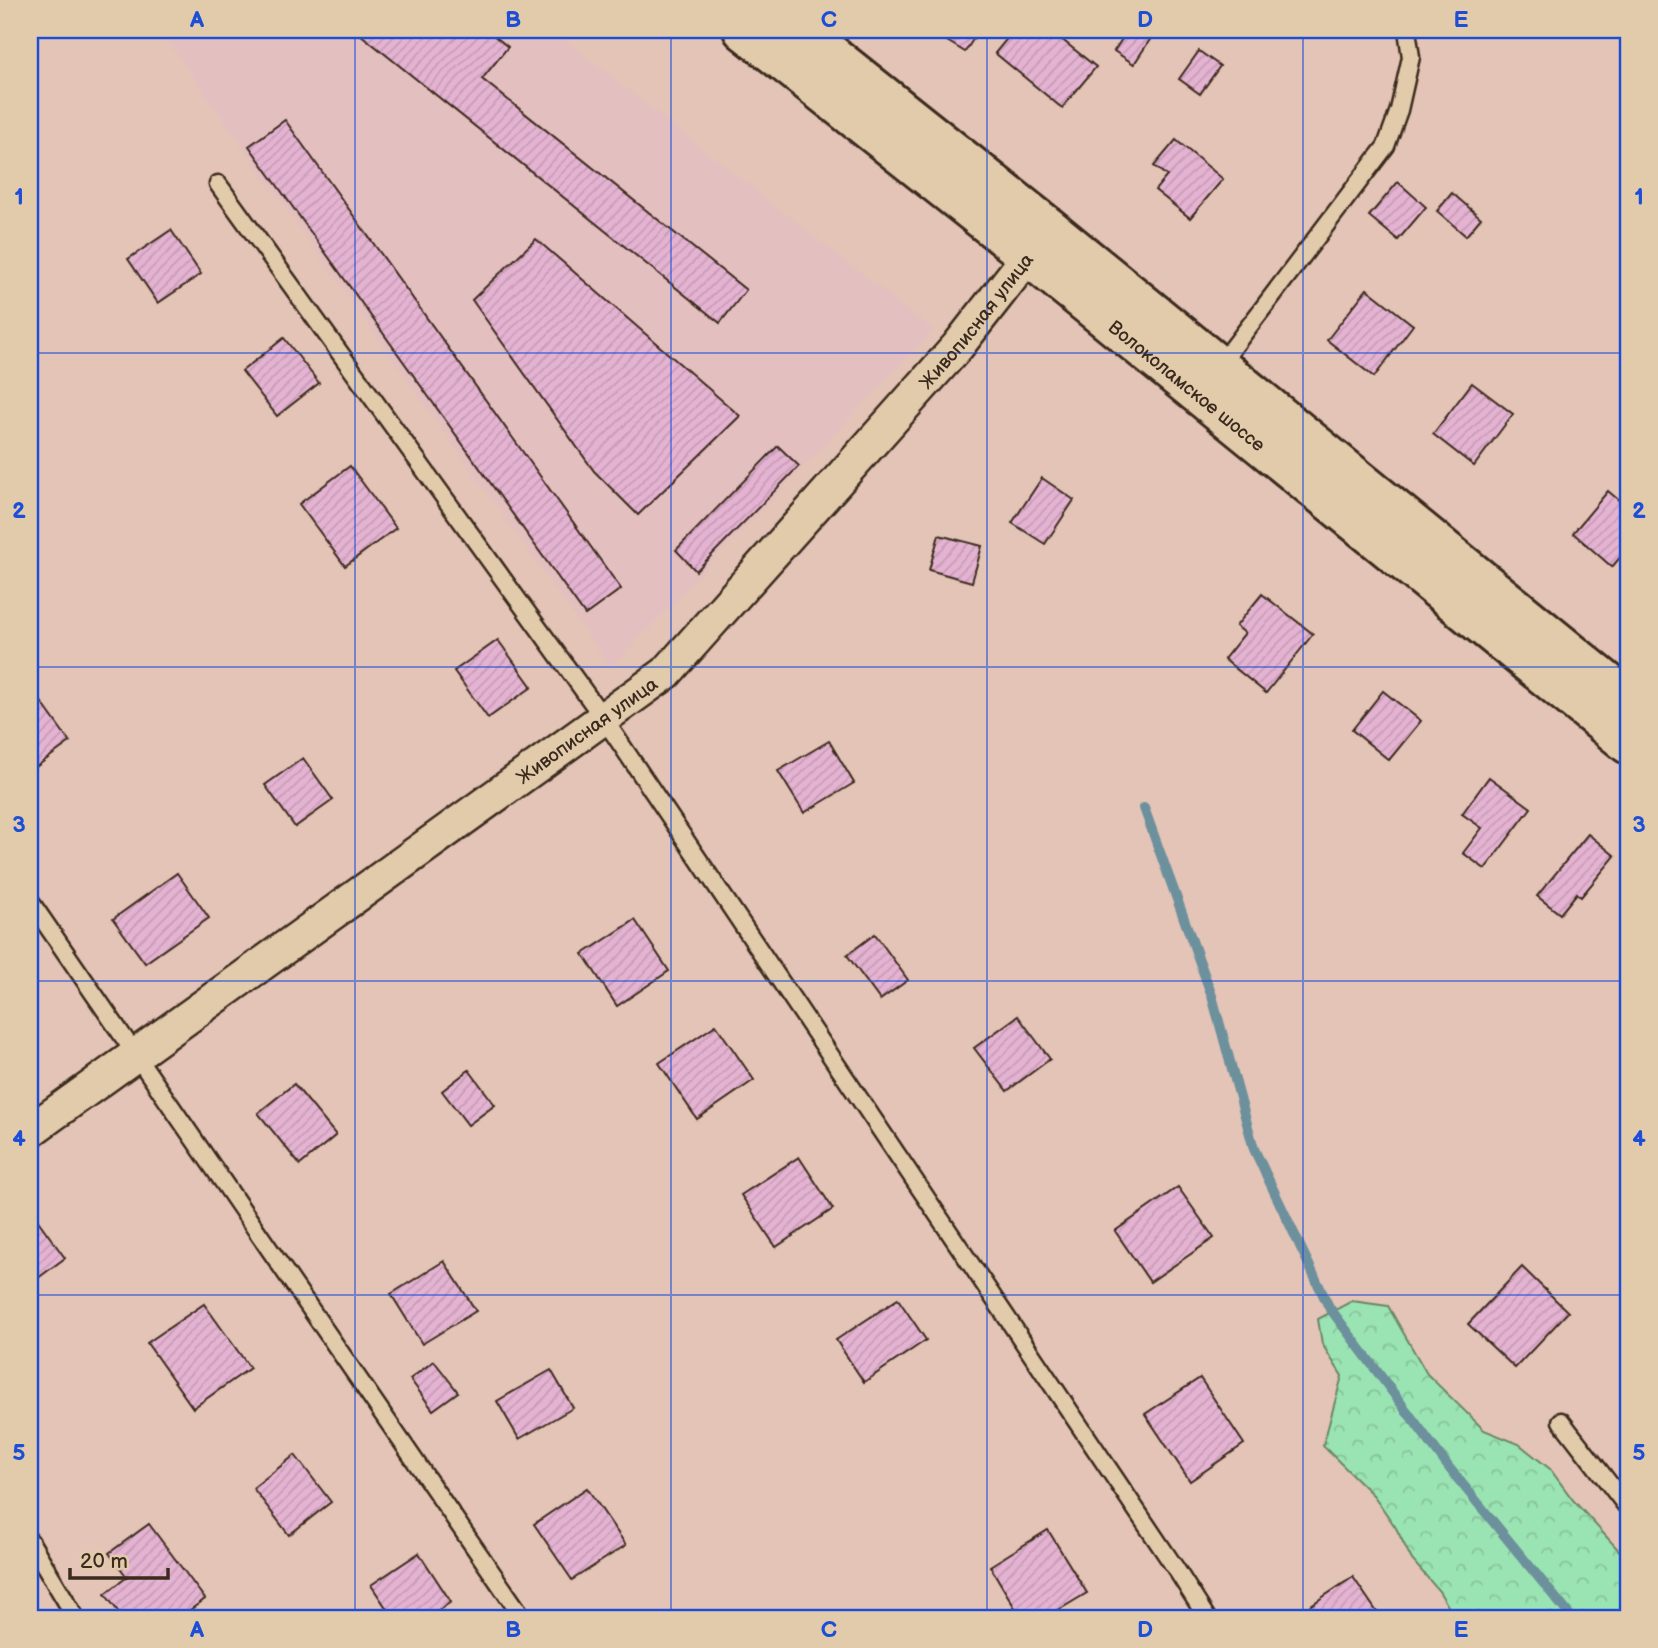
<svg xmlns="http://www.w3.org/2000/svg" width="1658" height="1648" font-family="'Balsamiq Sans',sans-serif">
	<defs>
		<pattern id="forest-crowns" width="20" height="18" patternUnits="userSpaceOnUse" patternTransform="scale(1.75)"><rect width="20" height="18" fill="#9ae3b2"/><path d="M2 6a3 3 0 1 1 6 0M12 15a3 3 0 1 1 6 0" fill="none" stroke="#86c399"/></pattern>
		<pattern id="building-hatch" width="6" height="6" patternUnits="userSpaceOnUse" patternTransform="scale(1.75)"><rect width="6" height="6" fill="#e5b3d2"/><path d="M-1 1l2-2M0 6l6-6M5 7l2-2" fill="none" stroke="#c59ab4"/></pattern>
	</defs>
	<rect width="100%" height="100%" fill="#e3c4b7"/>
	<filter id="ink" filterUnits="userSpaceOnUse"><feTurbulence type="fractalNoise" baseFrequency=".0143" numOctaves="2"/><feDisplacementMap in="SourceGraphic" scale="14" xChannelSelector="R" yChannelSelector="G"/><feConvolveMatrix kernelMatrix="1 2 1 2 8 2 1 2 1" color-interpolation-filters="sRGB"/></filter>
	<g filter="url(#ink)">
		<polygon fill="#e4bfbf" points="160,30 552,30 933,330 611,668"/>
		<polygon fill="url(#forest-crowns)" stroke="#6a8668" stroke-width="2" points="1352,1301 1388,1306 1427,1374 1484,1430 1519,1444 1550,1469 1573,1500 1624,1556 1628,1568 1628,1618 1455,1618 1439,1591 1412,1560 1396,1528 1374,1496 1323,1446 1342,1376 1322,1344 1318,1319"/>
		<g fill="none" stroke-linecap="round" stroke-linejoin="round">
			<polyline stroke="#6d909d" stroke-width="10" points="1144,808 1212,996 1254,1149 1329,1307 1450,1469 1572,1618"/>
		</g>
		<g fill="url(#building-hatch)" stroke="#3b2a1e" stroke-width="2">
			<polygon points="355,30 487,30 508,47 482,79 746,290 720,323"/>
			<polygon points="929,30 979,30 965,52"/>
			<polygon points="1014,30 1050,30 1096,67 1062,108 995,53"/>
			<polygon points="1128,30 1139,30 1151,38 1134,64 1114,51"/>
			<polygon points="1199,51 1220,66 1200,94 1179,79"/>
			<polygon points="285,120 621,589 585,615 249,146"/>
			<polygon points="1176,140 1223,179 1190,218 1155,190 1167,176 1154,166"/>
			<polygon points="1398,182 1426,207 1398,240 1369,216"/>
			<polygon points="1452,193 1481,218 1466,236 1437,211"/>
			<polygon points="171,230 201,274 158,303 128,259"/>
			<polygon points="536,239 740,416 638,515 594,471 472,300"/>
			<polygon points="1367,289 1413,325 1374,377 1327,340"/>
			<polygon points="284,338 319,383 277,416 242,371"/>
			<polygon points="1472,383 1513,414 1474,466 1433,434"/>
			<polygon points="778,446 799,466 696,571 676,550"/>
			<polygon points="350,466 396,528 345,566 299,504"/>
			<polygon points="1042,478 1074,500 1045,544 1012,523"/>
			<polygon points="1608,491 1628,508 1628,548 1612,567 1573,533"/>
			<polygon points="939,535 982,546 972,582 929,570"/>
			<polygon points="1262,594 1313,634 1266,693 1224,659 1245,633 1236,626"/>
			<polygon points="498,640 532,687 488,718 454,671"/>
			<polygon points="32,689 70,742 33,769 30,764 30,690"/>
			<polygon points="1383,691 1421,721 1389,760 1352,730"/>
			<polygon points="829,741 854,783 804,813 778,771"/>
			<polygon points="303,758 333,800 295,827 265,785"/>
			<polygon points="1489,777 1531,808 1485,869 1463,853 1482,828 1462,814"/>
			<polygon points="1588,834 1615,856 1581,897 1577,893 1560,914 1537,896"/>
			<polygon points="177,873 209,918 145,963 113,919"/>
			<polygon points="635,920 669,971 617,1006 583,954"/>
			<polygon points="875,934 908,980 880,1000 847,955"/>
			<polygon points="1018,1016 1050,1059 1007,1091 974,1048"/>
			<polygon points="716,1025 754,1080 697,1119 659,1063"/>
			<polygon points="469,1070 495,1105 468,1125 442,1091"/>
			<polygon points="294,1084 336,1135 300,1165 258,1113"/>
			<polygon points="799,1157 833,1209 776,1247 741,1195"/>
			<polygon points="1178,1187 1214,1238 1150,1282 1115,1231"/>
			<polygon points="31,1211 65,1258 30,1284 30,1212"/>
			<polygon points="444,1261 476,1311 422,1344 391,1294"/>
			<polygon points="1522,1267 1568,1312 1515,1368 1468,1324"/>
			<polygon points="898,1299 926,1340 864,1382 836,1340"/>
			<polygon points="204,1304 250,1368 193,1408 147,1343"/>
			<polygon points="434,1361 458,1392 433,1410 410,1379"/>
			<polygon points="551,1370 573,1408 519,1439 497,1401"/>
			<polygon points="1200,1378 1244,1444 1190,1481 1145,1414"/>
			<polygon points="295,1455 331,1502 289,1535 253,1488"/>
			<polygon points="587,1488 626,1545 572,1580 534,1524"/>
			<polygon points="149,1524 205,1599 179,1618 123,1618 105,1594 127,1577 109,1553"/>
			<polygon points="1048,1530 1087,1593 1045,1618 1021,1618 990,1566"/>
			<polygon points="419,1553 451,1602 427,1618 393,1618 371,1585"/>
			<polygon points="1353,1577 1381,1618 1307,1618 1302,1611"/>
		</g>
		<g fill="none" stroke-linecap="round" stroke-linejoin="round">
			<g stroke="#3b2a1e" stroke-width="21">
				<g id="lane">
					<polyline points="218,184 604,719 1176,1569 1207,1618"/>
					<polyline points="1219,366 1386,146 1399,110 1411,57 1407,30"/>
					<polyline points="30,901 523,1618"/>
					<polyline points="1561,1421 1628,1508"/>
					<polyline points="30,1541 76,1618"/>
				</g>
			</g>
			<g stroke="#3b2a1e" stroke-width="37">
				<g id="street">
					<path id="s1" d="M 30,1131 L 666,673 L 958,346 L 1043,237"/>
				</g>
			</g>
			<g stroke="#3b2a1e" stroke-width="44">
				<g id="primary">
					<path id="s2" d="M 743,30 L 1028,256 L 1628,744"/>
					<polyline points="801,30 1050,228 1628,699"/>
				</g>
			</g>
			<use href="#lane" stroke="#e2cbab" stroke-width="16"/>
			<use href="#street" stroke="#e2cbab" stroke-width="32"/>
			<use href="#primary" stroke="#e2cbab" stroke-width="38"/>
		</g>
	</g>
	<path fill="none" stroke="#1d4ed8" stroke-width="2" stroke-opacity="0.55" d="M 355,30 L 355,1618M 671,30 L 671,1618M 987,30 L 987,1618M 1303,30 L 1303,1618M 30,353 L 1628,353M 30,667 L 1628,667M 30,981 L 1628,981M 30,1295 L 1628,1295"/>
	<g text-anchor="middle" stroke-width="7" stroke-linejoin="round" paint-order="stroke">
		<g font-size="19" fill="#3b2a1e" stroke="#e2cbab">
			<text dy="7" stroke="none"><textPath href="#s1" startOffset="1253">Живописная улица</textPath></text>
			<text dy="7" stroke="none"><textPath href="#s2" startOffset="569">Волоколамское шоссе</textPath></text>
			<text dy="7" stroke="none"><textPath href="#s1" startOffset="686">Живописная улица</textPath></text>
		</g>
	</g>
	<rect width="1658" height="1648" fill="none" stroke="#e2cbab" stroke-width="77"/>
	<path d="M70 1568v10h98v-10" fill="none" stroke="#3b2a1e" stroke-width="3.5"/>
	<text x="80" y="1568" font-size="21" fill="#3b2a1e" stroke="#e2cbab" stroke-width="5" paint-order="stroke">20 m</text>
	<rect x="38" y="38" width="1582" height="1572" fill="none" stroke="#1d4ed8" stroke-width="2.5"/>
	<g font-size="23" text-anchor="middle" font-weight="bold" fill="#1d4ed8">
		<text x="197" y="27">A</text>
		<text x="513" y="27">B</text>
		<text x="829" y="27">C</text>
		<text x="1145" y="27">D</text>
		<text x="1461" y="27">E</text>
		<text x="19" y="204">1</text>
		<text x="1639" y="204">1</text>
		<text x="19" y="518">2</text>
		<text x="1639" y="518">2</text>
		<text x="19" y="832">3</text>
		<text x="1639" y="832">3</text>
		<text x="19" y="1146">4</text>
		<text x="1639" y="1146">4</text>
		<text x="19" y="1460">5</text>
		<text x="1639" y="1460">5</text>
		<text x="197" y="1637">A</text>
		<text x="513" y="1637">B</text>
		<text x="829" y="1637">C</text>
		<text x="1145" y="1637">D</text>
		<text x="1461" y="1637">E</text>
	</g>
</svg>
